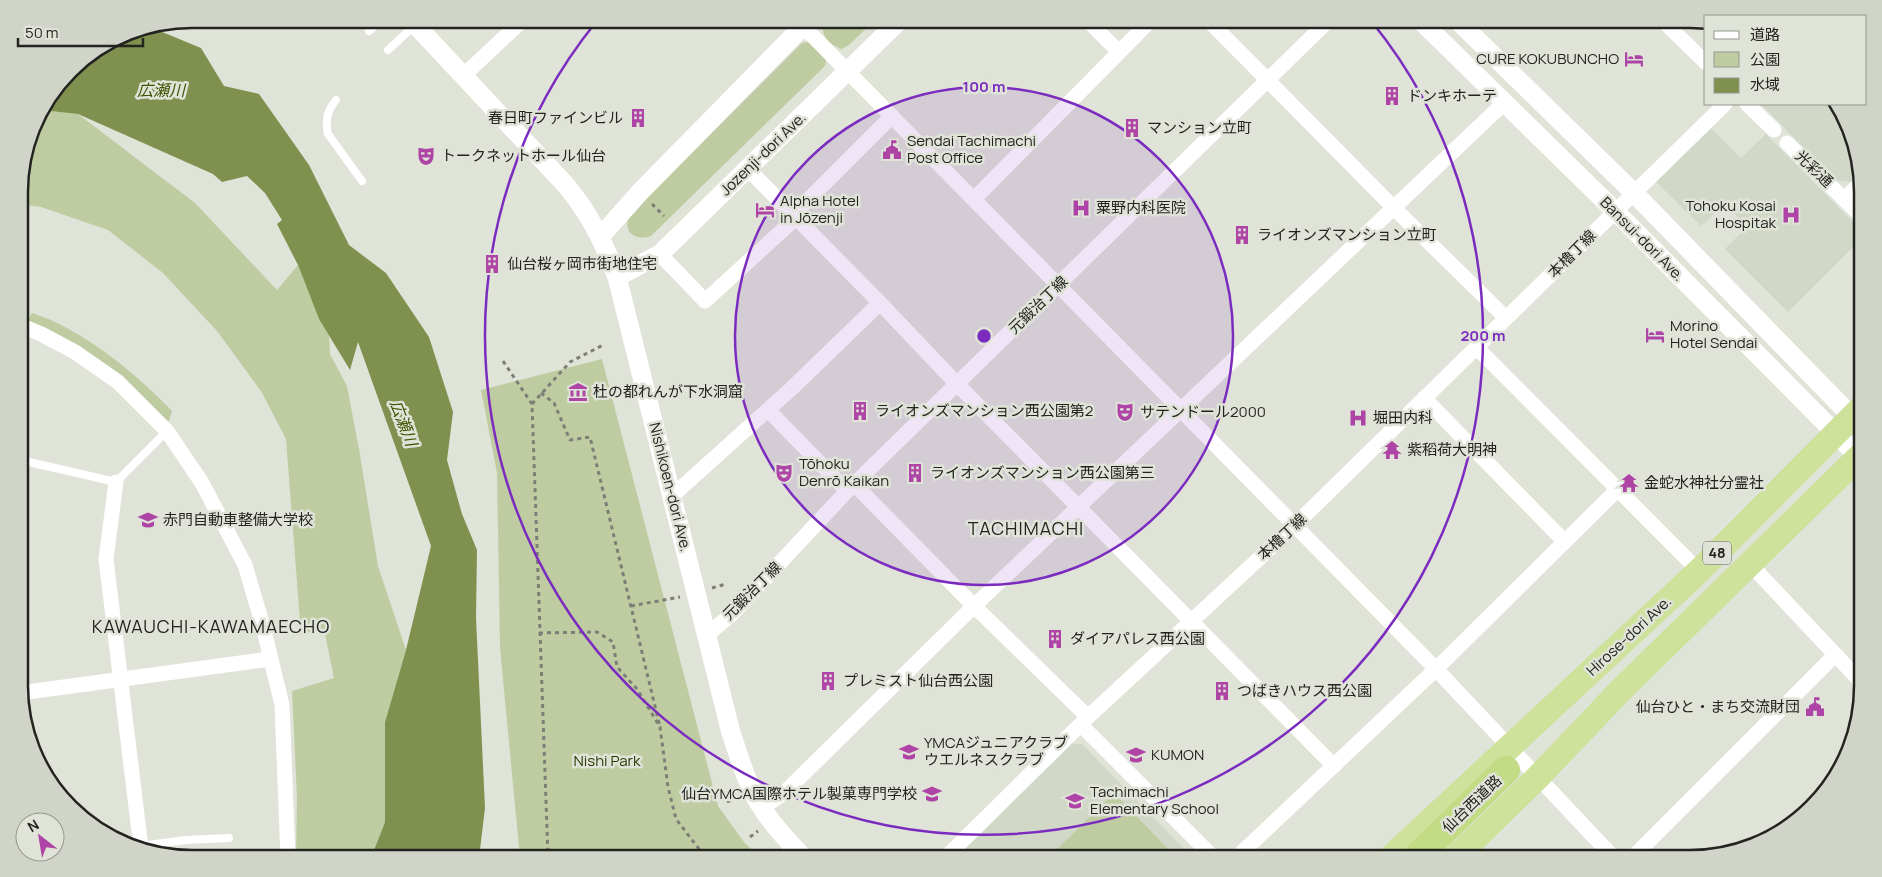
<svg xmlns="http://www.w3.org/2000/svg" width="1882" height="877" font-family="Manrope,'Noto Sans JP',sans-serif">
	<rect width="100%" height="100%" fill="#e0e3d8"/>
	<g fill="#d2d8c7">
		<polygon points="1761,104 1835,104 1862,170 1850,182 1835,180"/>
		<polygon points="1710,127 1741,158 1766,134 1862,231 1862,238 1788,312 1725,249 1747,227 1725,204 1701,226 1655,181"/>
		<polygon points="1071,744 1082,744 1193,858 956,858"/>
	</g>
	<g fill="#bfcca2">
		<path d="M 828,19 L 876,19 L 849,45 L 842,49 C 828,45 816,31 828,19 Z"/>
		<path d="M 809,42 L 826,60 L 825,66 L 651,236 C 635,241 623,233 629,216 L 802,43 Z"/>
		<polygon points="41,110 78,114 195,203 277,290 298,265 319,318 329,334 330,354 347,386 359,449 378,566 406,650 385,722 385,822 371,858 296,858 297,797 292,691 334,678 324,629 301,634 286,439 261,391 217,331 163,273 108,230 41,207 19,204 19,180 36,116"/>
		<path d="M 32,313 C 81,328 137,374 172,411 L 169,421 L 164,421 L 77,346 L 50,330 L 28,320 Z"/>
		<polygon points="602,359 718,806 744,842 760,858 520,858 500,648 497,473 481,390"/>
		<polygon points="1114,793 1177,858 1048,858"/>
	</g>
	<polygon fill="#80914f" points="150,27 201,48 224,86 259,94 309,165 349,245 386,273 429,337 453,412 447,460 462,514 477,550 476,618 485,808 479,858 371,858 385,822 385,722 406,650 431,546 358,342 350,370 319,319 298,265 277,224 282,220 265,193 247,176 222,182 213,174 78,114 41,110 78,62 126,32"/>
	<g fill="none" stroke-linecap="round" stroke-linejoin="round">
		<g stroke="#7d7f77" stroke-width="3" stroke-dasharray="4 4" stroke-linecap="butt">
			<polyline points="652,204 664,216"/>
			<polyline points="503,361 532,404 548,858"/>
			<polyline points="541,393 554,403 570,440 590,437 660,727"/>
			<polyline points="532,404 570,362 605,344"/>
			<polyline points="712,588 726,584"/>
			<polyline points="631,606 680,597"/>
			<polyline points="539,633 597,632 613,642 617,667 637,689 660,727 668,787 676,819 706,858"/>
			<polyline points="727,802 738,797"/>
			<polyline points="750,837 758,831"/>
		</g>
		<g stroke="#fff" stroke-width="8">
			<polyline points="369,31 382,19"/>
			<polyline points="388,50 415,25"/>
			<path d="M 336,100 C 327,111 325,120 328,134 L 362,181"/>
			<polyline points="20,460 116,482 167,431"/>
			<polyline points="140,846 186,840 229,838"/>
		</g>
		<g stroke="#fff" stroke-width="15">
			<polyline points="796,19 1436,669 1614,858"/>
			<polyline points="1086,19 1118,51"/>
			<polyline points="1207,19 1394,208 1506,318"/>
			<polyline points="1661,19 1706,63"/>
			<polyline points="464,75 524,19"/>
			<polyline points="1747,104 1774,130"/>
			<polyline points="1787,143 1862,217"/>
			<polyline points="748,169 880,303 957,384 1334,766"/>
			<polyline points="974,199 1152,19"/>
			<polyline points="1844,199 1862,182"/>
			<polyline points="794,214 892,116"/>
			<polyline points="660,254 705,301 797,217"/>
			<polyline points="19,325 41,334 75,352 118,382 167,431 202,483 245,565 263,626 282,705 288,858"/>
			<polyline points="1476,347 1699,571"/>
			<polyline points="1424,398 1564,541"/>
			<polyline points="768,410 847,491"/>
			<polyline points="116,482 106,559 141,848"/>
			<polyline points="855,485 974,606 1088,717"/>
			<polyline points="672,496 791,389 880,303"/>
			<polyline points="1750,564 1863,684"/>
			<polyline points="707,635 733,613 847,491 1330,19"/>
			<polyline points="20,693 270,659"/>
			<polyline points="1081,725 1214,858"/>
			<polyline points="762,808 785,792 974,606 1504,103"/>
			<polyline points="945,858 1088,717 1294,526 1725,104"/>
			<polyline points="1236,858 1436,669 1619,488"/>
			<polyline points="1632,858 1835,655"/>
		</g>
		<g stroke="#fff" stroke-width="19">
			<path d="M 410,19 L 563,182 C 588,210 604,242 617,277 L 731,733 C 740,758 747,786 762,808 C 774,827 789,842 804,858"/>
			<polyline points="1419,19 1615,211 1863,461"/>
			<polyline points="1456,19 1634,193 1863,428"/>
			<polyline points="600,237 640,192 810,19"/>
			<polyline points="617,277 660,254 901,19"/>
		</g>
		<g stroke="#cfe29c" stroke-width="25">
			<polyline points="1390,858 1699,571 1862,407"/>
			<polyline points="1455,858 1538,777 1621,690 1863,453"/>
		</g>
		<polyline stroke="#c3db84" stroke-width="28" points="1416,858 1506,770"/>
	</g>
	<circle cx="984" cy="336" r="249" fill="#7b2cbf" fill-opacity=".12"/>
	<g fill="none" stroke="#7b2cbf" stroke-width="2.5">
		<circle cx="984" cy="336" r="249"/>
		<path d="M1372 22A499 499 0 1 1 596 22"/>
	</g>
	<defs>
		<g id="hotel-bare" transform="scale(1.5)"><path d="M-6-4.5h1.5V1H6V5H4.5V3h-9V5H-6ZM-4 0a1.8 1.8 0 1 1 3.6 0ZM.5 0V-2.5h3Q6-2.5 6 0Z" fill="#ae44a5" stroke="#e0e3d8" stroke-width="2.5" paint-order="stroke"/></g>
		<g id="building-bare" transform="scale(1.5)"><path d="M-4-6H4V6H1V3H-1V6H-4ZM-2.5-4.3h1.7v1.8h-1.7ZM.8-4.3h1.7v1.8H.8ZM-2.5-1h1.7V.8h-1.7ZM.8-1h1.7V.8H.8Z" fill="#ae44a5" stroke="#e0e3d8" stroke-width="2.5" paint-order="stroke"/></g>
		<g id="civic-bare" transform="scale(1.5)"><path d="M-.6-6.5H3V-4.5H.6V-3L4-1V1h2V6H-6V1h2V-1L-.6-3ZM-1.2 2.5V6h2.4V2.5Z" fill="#ae44a5" stroke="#e0e3d8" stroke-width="2.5" paint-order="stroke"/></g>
		<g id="theatre-bare" transform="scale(1.5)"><path d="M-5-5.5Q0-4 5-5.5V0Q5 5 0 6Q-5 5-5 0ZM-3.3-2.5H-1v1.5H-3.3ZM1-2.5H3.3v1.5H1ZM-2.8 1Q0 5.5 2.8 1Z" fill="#ae44a5" stroke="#e0e3d8" stroke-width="2.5" paint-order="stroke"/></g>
		<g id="hospital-bare" transform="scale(1.5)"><path d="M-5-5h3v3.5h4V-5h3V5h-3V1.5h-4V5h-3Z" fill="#ae44a5" stroke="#e0e3d8" stroke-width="2.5" paint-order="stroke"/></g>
		<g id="museum-bare" transform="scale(1.5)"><path d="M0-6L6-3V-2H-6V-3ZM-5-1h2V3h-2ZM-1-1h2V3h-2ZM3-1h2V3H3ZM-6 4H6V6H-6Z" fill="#ae44a5" stroke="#e0e3d8" stroke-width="2.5" paint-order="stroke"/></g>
		<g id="temple-bare" transform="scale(1.5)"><path d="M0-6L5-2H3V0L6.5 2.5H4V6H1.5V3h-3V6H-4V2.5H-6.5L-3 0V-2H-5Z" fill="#ae44a5" stroke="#e0e3d8" stroke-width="2.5" paint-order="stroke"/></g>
		<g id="school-bare" transform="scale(1.5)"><path d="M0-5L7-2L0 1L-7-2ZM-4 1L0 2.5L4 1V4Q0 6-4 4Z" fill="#ae44a5" stroke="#e0e3d8" stroke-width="2.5" paint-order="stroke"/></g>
	</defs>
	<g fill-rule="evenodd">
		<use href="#hotel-bare" x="1634" y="59"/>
		<use href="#building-bare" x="1392" y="96"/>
		<use href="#building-bare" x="638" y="118"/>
		<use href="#building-bare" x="1132" y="128"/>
		<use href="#civic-bare" x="892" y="150"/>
		<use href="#theatre-bare" x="426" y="156"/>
		<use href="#hospital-bare" x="1081" y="208"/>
		<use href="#hotel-bare" x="765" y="210"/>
		<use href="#hospital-bare" x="1791" y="215"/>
		<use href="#building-bare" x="1242" y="235"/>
		<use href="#building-bare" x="492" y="264"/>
		<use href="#hotel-bare" x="1655" y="335"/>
		<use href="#museum-bare" x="578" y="392"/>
		<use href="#building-bare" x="860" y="411"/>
		<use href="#theatre-bare" x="1125" y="412"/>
		<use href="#hospital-bare" x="1358" y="418"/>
		<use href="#temple-bare" x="1392" y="450"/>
		<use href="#theatre-bare" x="784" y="473"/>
		<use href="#building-bare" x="915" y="473"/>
		<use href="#temple-bare" x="1629" y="483"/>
		<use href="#school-bare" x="148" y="520"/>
		<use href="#building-bare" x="1055" y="639"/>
		<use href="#building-bare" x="828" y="681"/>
		<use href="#building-bare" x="1222" y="691"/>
		<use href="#civic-bare" x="1815" y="707"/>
		<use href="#school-bare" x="909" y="752"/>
		<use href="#school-bare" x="1136" y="755"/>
		<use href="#school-bare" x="932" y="794"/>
		<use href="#school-bare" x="1075" y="801"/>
	</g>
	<g text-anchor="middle" stroke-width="5" stroke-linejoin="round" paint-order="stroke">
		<rect fill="#e0e3d8" stroke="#5c5d57" stroke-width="1" x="1703" y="541.5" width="28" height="23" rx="4"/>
		<g font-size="14" font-weight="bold" fill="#232420">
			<text x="1717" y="558">48</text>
		</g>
		<g font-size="15" fill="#232420" stroke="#e0e3d8" text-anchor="start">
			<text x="1619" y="64" text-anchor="end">CURE KOKUBUNCHO</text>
			<text x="1407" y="101">ドンキホーテ</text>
			<text x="623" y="123" text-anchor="end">春日町ファインビル</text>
			<text x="1147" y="133">マンション立町</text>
			<text x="907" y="146">Sendai Tachimachi<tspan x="907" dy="17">Post Office</tspan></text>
			<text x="441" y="161">トークネットホール仙台</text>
			<text x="780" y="206">Alpha Hotel<tspan x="780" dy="17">in Jōzenji</tspan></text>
			<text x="1776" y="211" text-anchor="end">Tohoku Kosai<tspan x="1776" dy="17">Hospitak</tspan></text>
			<text x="1096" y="213">粟野内科医院</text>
			<text x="1257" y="240">ライオンズマンション立町</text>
			<text x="507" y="269">仙台桜ヶ岡市街地住宅</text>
			<text x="1670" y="331">Morino<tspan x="1670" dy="17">Hotel Sendai</tspan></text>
			<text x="593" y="397">杜の都れんが下水洞窟</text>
			<text x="875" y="416">ライオンズマンション西公園第2</text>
			<text x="1140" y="417">サテンドール2000</text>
			<text x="1373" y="423">堀田内科</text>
			<text x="1407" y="455">紫稻荷大明神</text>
			<text x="799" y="469">Tōhoku<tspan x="799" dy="17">Denrō Kaikan</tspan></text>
			<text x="930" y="478">ライオンズマンション西公園第三</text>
			<text x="1644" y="488">金蛇水神社分霊社</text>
			<text x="163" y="525">赤門自動車整備大学校</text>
			<text x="1070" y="644">ダイアパレス西公園</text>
			<text x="843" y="686">プレミスト仙台西公園</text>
			<text x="1237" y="696">つばきハウス西公園</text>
			<text x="1800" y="712" text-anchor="end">仙台ひと・まち交流財団</text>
			<text x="924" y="748">YMCAジュニアクラブ<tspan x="924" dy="17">ウエルネスクラブ</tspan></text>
			<text x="1151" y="760">KUMON</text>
			<text x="1090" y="797">Tachimachi<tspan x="1090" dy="17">Elementary School</tspan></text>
			<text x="917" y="799" text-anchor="end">仙台YMCA国際ホテル製菓専門学校</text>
		</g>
		<g font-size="15" fill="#232420" stroke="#e0e3d8">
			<text transform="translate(763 154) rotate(-44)" y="5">Jozenji-dori Ave.</text>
			<text transform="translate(1814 169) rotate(44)" y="5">光彩通</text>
			<text transform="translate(1642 239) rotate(45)" y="5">Bansui-dori Ave.</text>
			<text transform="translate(1572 254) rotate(-45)" y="5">本櫓丁線</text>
			<text transform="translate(1038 305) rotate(-44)" y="5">元鍛治丁線</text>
			<text transform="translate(670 487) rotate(76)" y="5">Nishikoen-dori Ave.</text>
			<text transform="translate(1282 537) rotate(-43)" y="5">本櫓丁線</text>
			<text transform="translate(752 591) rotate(-45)" y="5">元鍛治丁線</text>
			<text transform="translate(1629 636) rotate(-43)" y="5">Hirose-dori Ave.</text>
			<text transform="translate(1472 804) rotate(-44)" y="5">仙台西道路</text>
		</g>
		<g font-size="15" fill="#2e3904" stroke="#e0e3d8">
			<text x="607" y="766">Nishi Park</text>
		</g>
		<g font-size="16" font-style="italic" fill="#425200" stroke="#e0e3d8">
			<text x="161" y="96">広瀬川</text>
			<text transform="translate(404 423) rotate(69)" y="6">広瀬川</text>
		</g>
		<g font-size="18" letter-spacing="1" fill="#232420" stroke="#e0e3d8">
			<text x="1026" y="535">TACHIMACHI</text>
			<text x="211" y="633">KAWAUCHI-KAWAMAECHO</text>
		</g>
	</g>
	<path d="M0 0H1882V877H0ZM192 28H1690A164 164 0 0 1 1854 192V686A164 164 0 0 1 1690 850H192A164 164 0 0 1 28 686V192A164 164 0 0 1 192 28Z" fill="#d1d4c9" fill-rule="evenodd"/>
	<path fill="none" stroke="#232420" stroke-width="2.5" d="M192 28H1690A164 164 0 0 1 1854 192V686A164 164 0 0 1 1690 850H192A164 164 0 0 1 28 686V192A164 164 0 0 1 192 28Z"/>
	<circle cx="984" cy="336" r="8" fill="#7b2cbf" stroke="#e0e3d8" stroke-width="2.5"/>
	<g font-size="15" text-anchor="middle" font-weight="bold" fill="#7b2cbf" stroke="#e0e3d8" stroke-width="5" stroke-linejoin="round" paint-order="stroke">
		<text x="984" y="92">100 m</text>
		<text x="1483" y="341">200 m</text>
	</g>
	<rect x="1704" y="15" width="162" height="90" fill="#e0e3d8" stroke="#94978e"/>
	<rect x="1714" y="31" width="25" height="8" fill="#ffffff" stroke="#94978e"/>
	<text x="1750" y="40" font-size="15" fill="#232420">道路</text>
	<rect x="1714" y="52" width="25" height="15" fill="#bfcca2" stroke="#94978e"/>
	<text x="1750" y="65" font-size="15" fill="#232420">公園</text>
	<rect x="1714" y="78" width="25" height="15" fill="#80914f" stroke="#94978e"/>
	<text x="1750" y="90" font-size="15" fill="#232420">水域</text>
	<g transform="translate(40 837) rotate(329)"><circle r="24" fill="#e0e3d8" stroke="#94978e"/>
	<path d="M0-4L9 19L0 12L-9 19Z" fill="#ae44a5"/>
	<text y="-8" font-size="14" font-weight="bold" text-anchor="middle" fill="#232420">N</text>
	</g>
	<path d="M18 38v8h125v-8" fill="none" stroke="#232420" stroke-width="2.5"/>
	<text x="25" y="38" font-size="15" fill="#232420" stroke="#e0e3d8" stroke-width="4" paint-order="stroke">50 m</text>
</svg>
